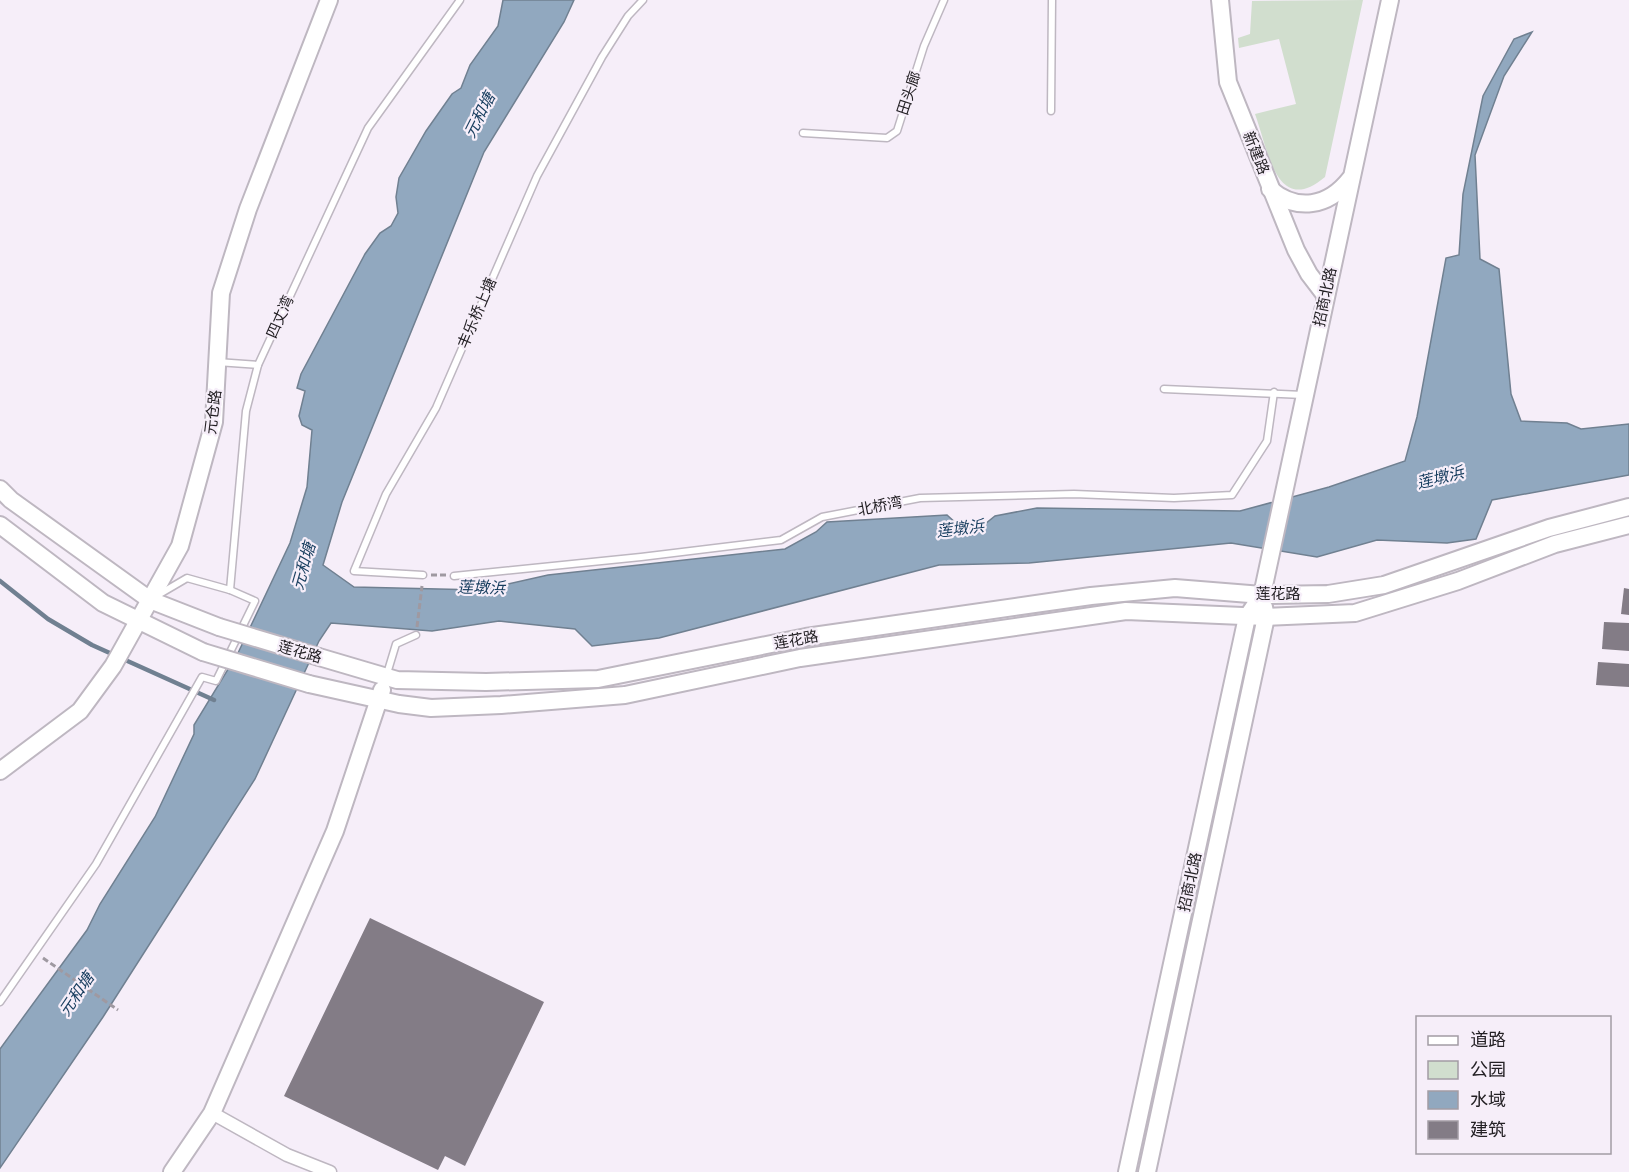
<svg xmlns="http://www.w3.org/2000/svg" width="1629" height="1172" font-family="'Asap Condensed','Noto Sans SC',sans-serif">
	<rect width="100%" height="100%" fill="#f6eef9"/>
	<path fill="#d1dece" d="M 1363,0 L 1325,177 C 1276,218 1268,149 1255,114 L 1296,104 L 1279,39 L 1239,48 L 1238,38 L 1250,34 L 1252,1 Z"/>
	<polygon fill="#91a8bf" stroke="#708091" stroke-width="1.5" points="503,0 574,0 564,22 484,152 342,502 323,565 354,587 481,590 548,575 785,549 816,532 827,522 947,515 957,524 985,524 995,516 1037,508 1240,511 1329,487 1405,461 1417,417 1446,258 1459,255 1463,194 1483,96 1514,39 1532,32 1504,76 1475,155 1480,259 1499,269 1511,394 1521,421 1567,423 1581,429 1629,424 1629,475 1492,500 1476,539 1447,543 1377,540 1317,557 1231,543 1029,563 939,565 659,638 592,646 575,629 499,621 432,631 331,623 319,641 255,779 103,1017 0,1168 0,1049 87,930 100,904 155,817 194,734 194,725 238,653 290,543 307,487 312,430 302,425 299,416 305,391 297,388 301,374 365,254 380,233 391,226 398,213 396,197 399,178 426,131 452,94 461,88 470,65 498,26"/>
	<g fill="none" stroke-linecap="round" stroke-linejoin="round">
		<polyline stroke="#708091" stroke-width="4.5" points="0,581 48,619 92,645 214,700"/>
	</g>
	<g fill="#837c86">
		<polygon points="1624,588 1629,589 1629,615 1621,614"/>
		<polygon points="1604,622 1629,623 1629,651 1602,649"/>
		<polygon points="1598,662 1629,664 1629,687 1596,685"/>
		<polygon points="370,918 544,1002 465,1166 445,1156 438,1170 284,1096"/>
	</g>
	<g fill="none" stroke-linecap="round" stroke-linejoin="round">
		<g stroke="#beb7c1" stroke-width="9">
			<g id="lane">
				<polyline points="1051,111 1052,0"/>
				<polyline points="803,133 887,138 897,131 924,46 944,0"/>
				<polyline points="217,362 258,365"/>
				<polyline points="1164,389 1303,395"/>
				<polyline points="423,575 354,571 386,494 436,408 537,176 602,57 628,16 643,0"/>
				<polyline points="454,576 641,557 781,540 822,517 920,498 1074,494 1174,498 1232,495 1267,441 1274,392"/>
				<polyline points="230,590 246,411 258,365 368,128 460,0"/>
				<polyline points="386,677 396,644 416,635"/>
				<polyline points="0,1002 96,864 202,677 216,681 255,601 230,590 187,578 158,595"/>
			</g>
		</g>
		<g stroke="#beb7c1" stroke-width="15">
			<polyline id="street" points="212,1113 287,1155 330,1172"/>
		</g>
		<g stroke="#beb7c1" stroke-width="20">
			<g id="secondary">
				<polyline points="1220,0 1228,82 1296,250 1309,274 1325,295"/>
				<path d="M 1270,189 C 1297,212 1328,207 1350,179"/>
				<polyline points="0,489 11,500 150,600 219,627"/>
				<polyline points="0,525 103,603 203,652"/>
				<polyline points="319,657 397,680 486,682 598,679 806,637 1091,596 1175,588 1262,595 1328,594 1384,585 1549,528 1629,507"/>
				<polyline points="309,684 399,704 431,708 501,705 625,695 800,658 1126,611 1266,617 1355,613 1458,581 1555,544 1629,525"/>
				<polyline points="0,771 80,711 113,666 180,546 214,422 221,293 248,209 329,0"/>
				<polyline points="172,1172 212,1113 335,831 382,690"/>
				<polyline points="1127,1172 1247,617 1262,595 1390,0"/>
				<polyline points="1147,1172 1266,617 1264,607"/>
			</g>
		</g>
		<g stroke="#9f99a1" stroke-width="3" stroke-dasharray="6 3" stroke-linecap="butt">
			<polyline points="431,575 446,575"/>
			<polyline points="417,627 422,586"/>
			<polyline points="43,958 118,1010"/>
		</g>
		<use href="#lane" stroke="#fff" stroke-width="6"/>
		<use href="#street" stroke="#fff" stroke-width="12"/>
		<use href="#secondary" stroke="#fff" stroke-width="16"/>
		<g stroke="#beb7c1" stroke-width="20" stroke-linecap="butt">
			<g id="secondary-bridge">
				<polyline points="219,627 319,657"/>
				<polyline points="203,652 309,684"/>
			</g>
		</g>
		<use href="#secondary-bridge" stroke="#fff" stroke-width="16"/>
	</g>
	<g text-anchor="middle" stroke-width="4.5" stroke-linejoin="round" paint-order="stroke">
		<g font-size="15" fill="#242125" stroke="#f6eef9">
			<text transform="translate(909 93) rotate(-72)" y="5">田头廊</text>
			<text transform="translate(1256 153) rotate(68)" y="5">新建路</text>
			<text transform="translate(1325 297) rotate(-78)" y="5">招商北路</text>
			<text transform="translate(477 313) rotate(-67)" y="5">丰乐桥上塘</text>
			<text transform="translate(280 317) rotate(-66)" y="5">四丈湾</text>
			<text transform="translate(213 412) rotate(-83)" y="5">元仓路</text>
			<text transform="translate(880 506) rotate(-11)" y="5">北桥湾</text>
			<text x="1278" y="599">莲花路</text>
			<text transform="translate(796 640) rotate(-10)" y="5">莲花路</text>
			<text transform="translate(300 652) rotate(16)" y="5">莲花路</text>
			<text transform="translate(1190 882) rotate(-78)" y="5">招商北路</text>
		</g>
		<g font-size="16" font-style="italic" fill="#173d5e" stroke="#f6eef9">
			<text transform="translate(479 115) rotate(-63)" y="6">元和塘</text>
			<text transform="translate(1440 477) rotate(-14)" y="6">莲墩浜</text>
			<text transform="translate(960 528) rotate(-7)" y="6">莲墩浜</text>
			<text transform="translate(303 566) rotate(-74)" y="6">元和塘</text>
			<text transform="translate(481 587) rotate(1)" y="6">莲墩浜</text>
			<text transform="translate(76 994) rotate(-56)" y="6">元和塘</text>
		</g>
	</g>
	<rect x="1416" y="1016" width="195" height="138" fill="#f6eef9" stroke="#a29ca4" stroke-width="1.5"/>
	<rect x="1428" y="1036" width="30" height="9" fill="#ffffff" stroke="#a29ca4" stroke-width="1.5"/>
	<text x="1470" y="1046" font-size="18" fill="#242125">道路</text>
	<rect x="1428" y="1061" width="30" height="18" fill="#d1dece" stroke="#a29ca4" stroke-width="1.5"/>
	<text x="1470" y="1076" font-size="18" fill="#242125">公园</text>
	<rect x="1428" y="1091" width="30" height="18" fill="#91a8bf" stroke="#a29ca4" stroke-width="1.5"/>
	<text x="1470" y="1106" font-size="18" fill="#242125">水域</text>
	<rect x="1428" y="1121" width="30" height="18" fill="#837c86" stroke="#a29ca4" stroke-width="1.5"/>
	<text x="1470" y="1136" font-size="18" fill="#242125">建筑</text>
</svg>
